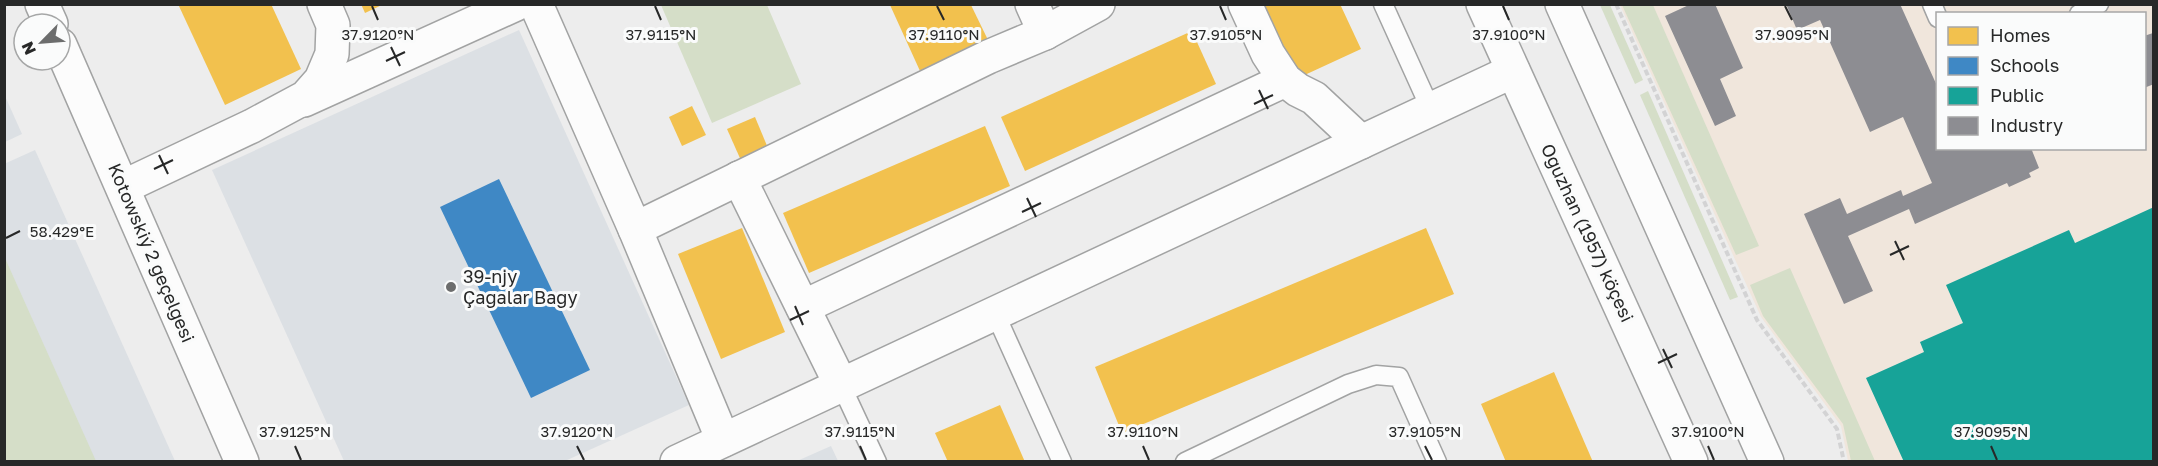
<svg xmlns="http://www.w3.org/2000/svg" width="2158" height="466" font-family="'Golos Text',sans-serif">
	<rect width="100%" height="100%" fill="#ededed"/>
	<path fill="#f0e6dc" fill-rule="evenodd" d="M 1620,5 L 2153,5 L 2153,461 L 1848,461 L 1841,426 L 1761,317 ZM 1938,14 L 2144,14 L 2144,148 L 1938,148 Z"/>
	<g fill="#dce0e4">
		<polygon points="519,30 689,405 565,461 344,461 212,170"/>
		<polygon points="5,96 22,134 5,142 4,142"/>
		<polygon points="35,150 175,461 5,461 4,164"/>
		<polygon points="831,446 838,461 797,461"/>
	</g>
	<g fill="#d5dec8">
		<polygon points="661,5 767,5 801,84 712,123"/>
		<polygon points="1600,5 1610,5 1643,80 1635,84"/>
		<polygon points="1622,5 1653,5 1759,246 1736,255"/>
		<polygon points="1648,91 1738,297 1730,300 1640,95"/>
		<polygon points="4,258 5,258 96,461 5,461"/>
		<polygon points="1790,268 1875,461 1851,461 1843,424 1763,316 1750,285"/>
	</g>
	<g fill="#f2c14e">
		<polygon points="178,4 271,4 301,69 225,105"/>
		<polygon points="361,4 384,4 365,13"/>
		<polygon points="1261,4 1340,4 1361,49 1296,79"/>
		<polygon points="890,5 971,5 988,40 920,71"/>
		<polygon points="1192,31 1216,84 1025,171 1001,117"/>
		<polygon points="692,106 706,135 682,146 669,117"/>
		<polygon points="755,117 770,153 743,165 727,129"/>
		<polygon points="985,126 1010,186 809,273 783,213"/>
		<polygon points="742,228 785,332 721,359 678,254"/>
		<polygon points="1426,228 1454,294 1122,433 1095,367"/>
		<polygon points="1554,372 1593,462 1506,462 1481,404"/>
		<polygon points="1000,405 1025,462 948,462 935,433"/>
	</g>
	<polygon fill="#3f88c5" points="499,179 590,370 531,398 440,207"/>
	<polygon fill="#17a398" points="2154,207 2154,462 1904,462 1866,378 1924,352 1920,342 1963,323 1946,285 2069,230 2075,243"/>
	<g fill="#8d8d92">
		<polygon points="1691,4 1715,4 1743,68 1720,79 1736,116 1715,126 1665,16"/>
		<polygon points="1786,4 1900,4 1938,88 1938,148 2031,148 2039,168 2029,173 2031,177 2009,187 2007,183 1915,224 1909,209 1848,236 1873,291 1844,304 1804,214 1840,198 1847,214 1901,190 1903,196 1932,183 1903,117 1870,132 1820,20 1797,30"/>
		<polygon points="2153,33 2154,84 2144,88 2144,36"/>
	</g>
	<g fill="none" stroke-linecap="round" stroke-linejoin="round">
		<g stroke="#a2a3a3" stroke-width="21">
			<g id="lane">
				<polyline points="1383,4 1431,110"/>
				<polyline points="1932,4 1938,18"/>
				<polyline points="2079,14 2099,4"/>
				<polyline points="995,313 1062,462"/>
				<polyline points="841,385 877,462"/>
				<polyline points="1185,462 1348,384 1376,375 1399,377 1437,462"/>
			</g>
		</g>
		<g stroke="#a2a3a3" stroke-width="36">
			<g id="street">
				<polyline points="42,4 51,24"/>
				<polyline points="536,4 635,229 723,440"/>
				<polyline points="1245,4 1268,54 1285,80 1298,90 1314,98 1361,142"/>
				<polyline points="1045,33 1098,4"/>
				<polyline points="60,45 242,462"/>
				<polyline points="304,100 516,4"/>
				<polyline points="739,178 841,385"/>
				<polyline points="123,187 252,126 306,97 321,80 332,54 333,25 324,4"/>
				<polyline points="635,229 988,57 1045,33 1032,4"/>
				<polyline points="803,307 1285,80"/>
				<polyline points="677,462 1513,71"/>
			</g>
		</g>
		<g stroke="#a2a3a3" stroke-width="36">
			<g id="secondary">
				<polyline points="1483,4 1691,462"/>
				<polyline points="1562,4 1767,462"/>
			</g>
		</g>
		<polyline stroke="#d3d3d4" stroke-width="4" stroke-dasharray="6 3" stroke-linecap="butt" points="1616,4 1757,320 1837,429 1844,462"/>
		<use href="#lane" stroke="#fcfcfc" stroke-width="18"/>
		<use href="#street" stroke="#fcfcfc" stroke-width="33"/>
		<use href="#secondary" stroke="#fcfcfc" stroke-width="33"/>
	</g>
	<path fill="none" stroke="#272828" stroke-width="2" d="M 372,6 L 378,20M 655,6 L 661,20M 937,6 L 944,20M 1220,6 L 1226,20M 1503,6 L 1509,20M 1785,6 L 1792,20M 391,47 L 400,66M 386,61 L 405,52M 1259,90 L 1268,109M 1254,104 L 1273,95M 159,155 L 168,174M 154,169 L 173,160M 1027,198 L 1036,217M 1022,212 L 1041,203M 6,238 L 20,231M 1895,241 L 1904,260M 1890,255 L 1909,246M 795,306 L 803,325M 790,320 L 809,311M 1663,349 L 1672,368M 1658,363 L 1677,354M 295,446 L 301,460M 577,446 L 584,460M 860,446 L 866,460M 1143,446 L 1149,460M 1425,446 L 1432,460M 1708,446 L 1714,460M 1991,446 L 1997,460"/>
	<circle fill="#6c6d6d" stroke="#fafbfb" stroke-width="2" cx="451" cy="287" r="6"/>
	<g text-anchor="middle" stroke-width="6" stroke-linejoin="round" paint-order="stroke">
		<g font-size="18" fill="#272828" stroke="#fafbfb">
			<text transform="translate(1587 233) rotate(65)" y="6">Oguzhan (1957) köçesi</text>
			<text transform="translate(151 253) rotate(67)" y="6">Kotowskiý 2 geçelgesi</text>
		</g>
		<g font-size="18" fill="#272828" stroke="#fafbfb" text-anchor="start">
			<text x="463" y="283">39-njy<tspan x="463" dy="21">Çagalar Bagy</tspan></text>
		</g>
	</g>
	<g font-size="15" text-anchor="middle" fill="#272828" stroke="#fafbfb" stroke-width="6" stroke-linejoin="round" paint-order="stroke">
		<text x="378" y="40">37.9120°N</text>
		<text x="661" y="40">37.9115°N</text>
		<text x="1509" y="40">37.9100°N</text>
		<text x="1792" y="40">37.9095°N</text>
		<text x="944" y="40">37.9110°N</text>
		<text x="1226" y="40">37.9105°N</text>
		<text x="62" y="237">58.429°E</text>
		<text x="295" y="437">37.9125°N</text>
		<text x="577" y="437">37.9120°N</text>
		<text x="860" y="437">37.9115°N</text>
		<text x="1143" y="437">37.9110°N</text>
		<text x="1425" y="437">37.9105°N</text>
		<text x="1708" y="437">37.9100°N</text>
		<text x="1991" y="437">37.9095°N</text>
	</g>
	<rect width="2158" height="466" fill="none" stroke="#272828" stroke-width="12"/>
	<rect x="1936" y="12" width="210" height="138" fill="#fafbfb" stroke="#a6a7a7" stroke-width="1.5"/>
	<rect x="1948" y="27" width="30" height="18" fill="#f2c14e" stroke="#a6a7a7" stroke-width="1.5"/>
	<text x="1990" y="42" font-size="18" fill="#272828">Homes</text>
	<rect x="1948" y="57" width="30" height="18" fill="#3f88c5" stroke="#a6a7a7" stroke-width="1.5"/>
	<text x="1990" y="72" font-size="18" fill="#272828">Schools</text>
	<rect x="1948" y="87" width="30" height="18" fill="#17a398" stroke="#a6a7a7" stroke-width="1.5"/>
	<text x="1990" y="102" font-size="18" fill="#272828">Public</text>
	<rect x="1948" y="117" width="30" height="18" fill="#8d8d92" stroke="#a6a7a7" stroke-width="1.5"/>
	<text x="1990" y="132" font-size="18" fill="#272828">Industry</text>
	<g transform="translate(42 42) rotate(245)"><circle r="28" fill="#fafbfb" stroke="#a6a7a7" stroke-width="1.5"/>
	<path d="M0-4.5L10 22L0 15L-10 22Z" fill="#6c6d6d"/>
	<text y="-9" font-size="16" font-weight="bold" text-anchor="middle" fill="#272828">N</text>
	</g>
</svg>
